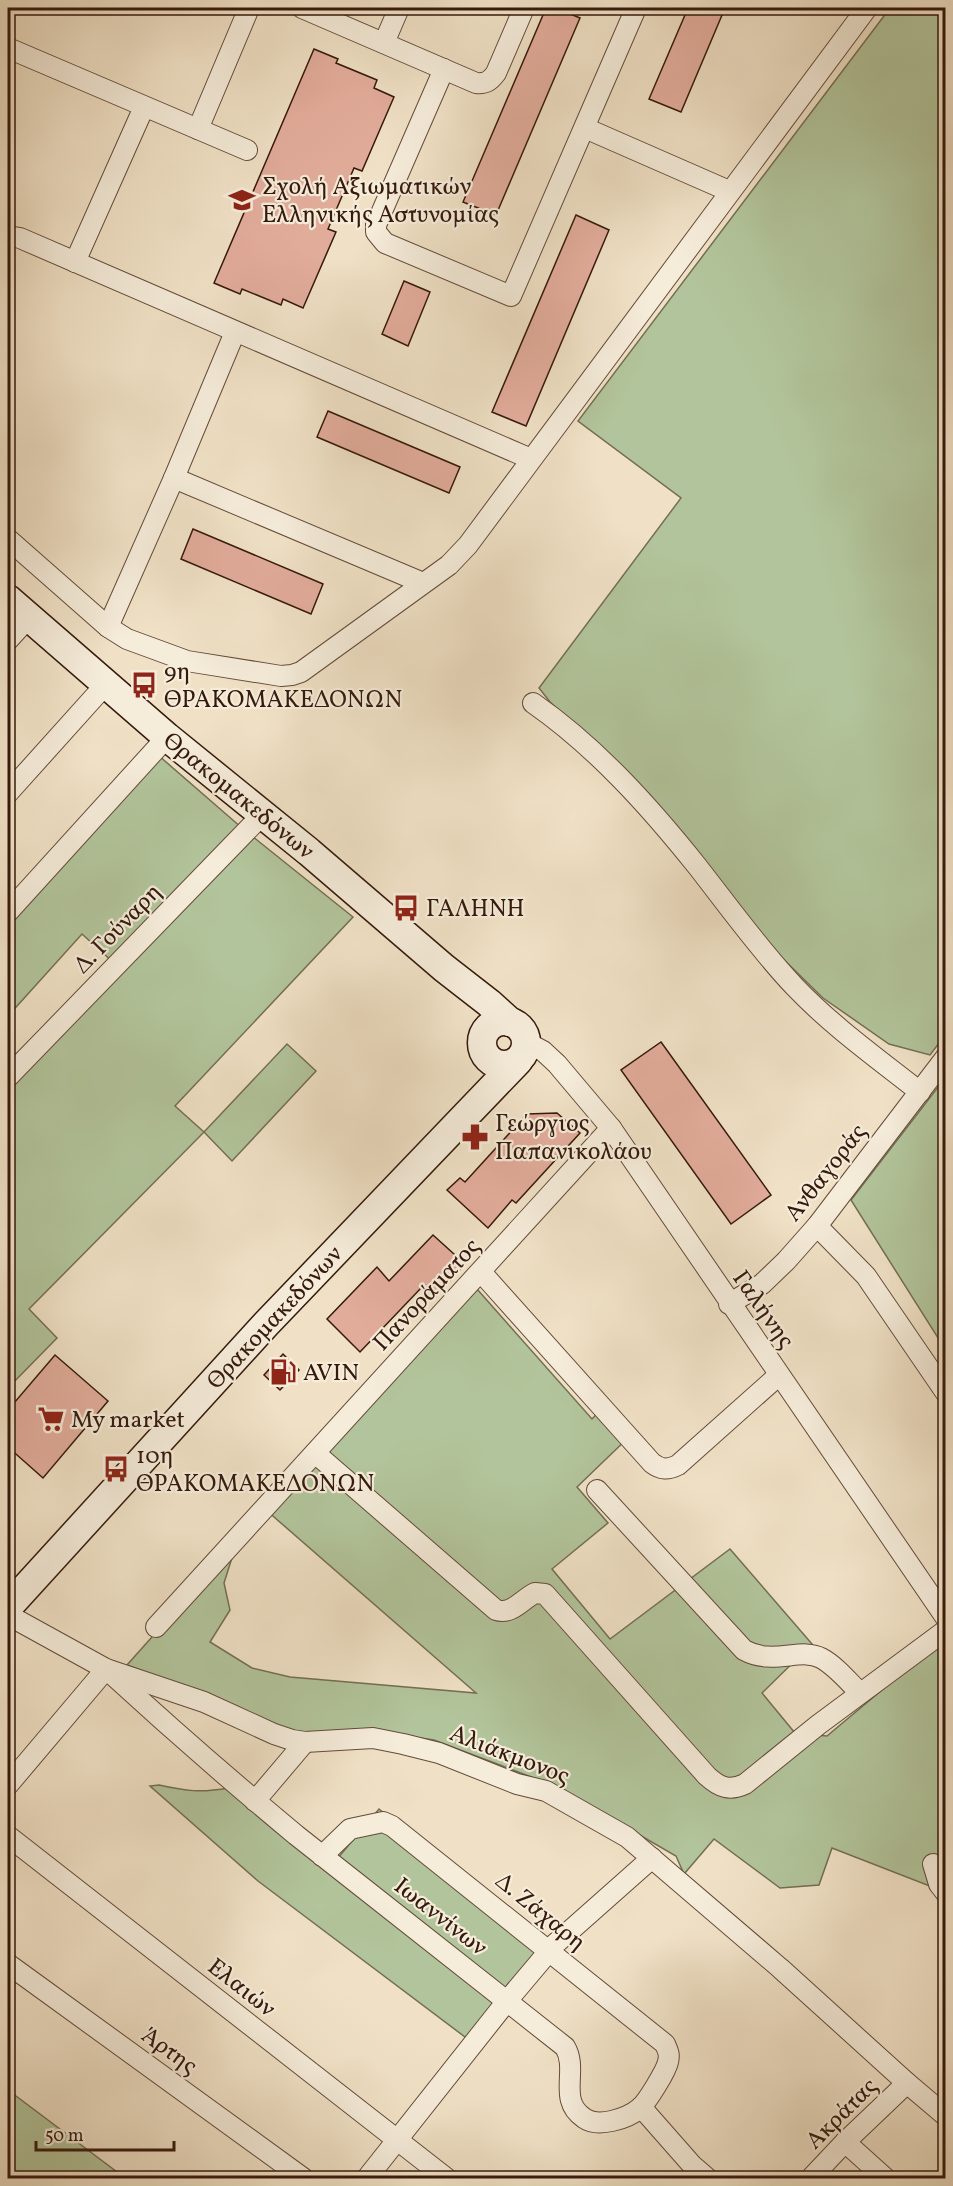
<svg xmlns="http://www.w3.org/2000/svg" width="953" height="2186" font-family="Vollkorn,serif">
	<rect width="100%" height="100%" fill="#f0e1c6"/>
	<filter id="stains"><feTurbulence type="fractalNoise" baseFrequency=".00333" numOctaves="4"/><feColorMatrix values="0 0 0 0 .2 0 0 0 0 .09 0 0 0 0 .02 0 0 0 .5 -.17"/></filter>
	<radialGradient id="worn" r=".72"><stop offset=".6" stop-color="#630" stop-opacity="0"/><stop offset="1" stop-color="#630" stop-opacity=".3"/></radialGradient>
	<g fill="#b2c49b" stroke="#746e54" stroke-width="1.5">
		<polygon points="890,8 945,8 946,1034 930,1055 889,1044 823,998 772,948 650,795 550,702 539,688 681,498 578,421"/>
		<polygon points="158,755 242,828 353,917 175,1106 204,1132 287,1044 316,1071 232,1161 204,1132 29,1309 57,1338 8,1388 8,1082 115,964 82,934 8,1016 8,919"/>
		<polygon points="945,1078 946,1078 945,1349 851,1200"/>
		<polygon points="477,1289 592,1419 605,1405 632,1434 577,1487 608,1523 552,1569 610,1639 730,1549 812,1644 762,1693 795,1733 827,1736 938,1643 946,1654 945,1892 832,1848 819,1885 780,1888 714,1839 684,1874 676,1856 555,1786 434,1740 358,1729 318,1733 294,1731 262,1720 237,1706 127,1665 237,1542 224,1583 230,1610 210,1642 252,1668 290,1677 476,1693 266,1510"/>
		<path d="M 159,1785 C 186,1791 200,1793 229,1788 L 327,1871 L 379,1809 L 546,1945 L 469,2040 L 258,1881 L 150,1786 Z"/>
		<polygon points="8,2090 125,2178 8,2178"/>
	</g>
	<g fill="#e2ac9b" stroke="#35190c" stroke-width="1.5">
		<polygon points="546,8 556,8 580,18 496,215 463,202"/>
		<polygon points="688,8 725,8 681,112 649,99"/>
		<polygon points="314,49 338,59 336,63 377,80 374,88 394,97 362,171 354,168 328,229 336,232 303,308 283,299 281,305 242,289 240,294 214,283"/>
		<polygon points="576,215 609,230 526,426 492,412"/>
		<polygon points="404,281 430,292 408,346 382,334"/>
		<polygon points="328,411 460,467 449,493 317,437"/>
		<polygon points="193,529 323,584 311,614 181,559"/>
		<polygon points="661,1042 771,1195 731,1224 621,1070"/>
		<polygon points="557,1113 580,1133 516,1203 512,1200 488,1228 447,1190 460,1178 465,1182 527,1114"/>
		<polygon points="433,1235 465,1264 433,1299 421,1288 360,1352 327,1319 377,1267 389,1281"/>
		<polygon points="283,1354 299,1370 280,1390 264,1375"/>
		<polygon points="55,1355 108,1401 43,1478 8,1447 8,1410"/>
	</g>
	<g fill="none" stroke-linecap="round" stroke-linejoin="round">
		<g stroke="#644b3a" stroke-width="22">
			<g id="minor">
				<path d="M 302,8 L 476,83 C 486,84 490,81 496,73 L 524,8"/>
				<polyline points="384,43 399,8"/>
				<polyline points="8,48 247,150"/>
				<polyline points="444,69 376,225 376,232 385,243 511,296 636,8"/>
				<polyline points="585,128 729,191"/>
				<polyline points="198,129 249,8"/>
				<polyline points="8,236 20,238 531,459"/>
				<polyline points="75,262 144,107"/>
				<polyline points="174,478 423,583"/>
				<polyline points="8,539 108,627 127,639 187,661 281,676 292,675 301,672 449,565 468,545 867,8"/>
				<polyline points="108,627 174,478 235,332"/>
				<polyline points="8,640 29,617"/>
				<path d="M 533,703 C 596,747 649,806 697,866 C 729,907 759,949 794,986 C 832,1026 877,1058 920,1092"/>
				<polyline points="8,793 106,684"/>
				<polyline points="8,912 167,737"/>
				<polyline points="526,1042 543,1051 557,1064 611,1128 946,1618"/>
				<polyline points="8,1077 263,814"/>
				<polyline points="817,1226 866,1276 946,1393"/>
				<path d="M 481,1272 L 652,1463 C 661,1470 668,1470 678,1465 L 779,1375"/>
				<polyline points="729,1304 762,1284 786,1261 817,1226 946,1057"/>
				<path d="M 315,1453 L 496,1610 C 512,1615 521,1600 535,1593 L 545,1594 L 707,1776 C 720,1788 730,1791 745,1784 L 818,1725 L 946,1630"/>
				<path d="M 597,1490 L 744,1650 C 773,1666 801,1647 821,1658 C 836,1666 848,1681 860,1693"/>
				<polyline points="8,1615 106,1669 204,1702 274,1734 292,1740 305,1742 373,1738 403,1744 439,1753 517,1784 546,1791 627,1837 780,1968 907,2083 946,2116"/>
				<polyline points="156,1627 611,1128"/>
				<path d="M 8,1785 L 106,1669 C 168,1726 231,1781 296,1835 L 565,2047 C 579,2070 557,2100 584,2118 C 598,2128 627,2119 640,2108 C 647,2102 666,2071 668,2062 C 670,2054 668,2051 665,2044 L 392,1826 L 383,1822 L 350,1829 L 322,1856"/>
				<polyline points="255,1801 305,1742"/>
				<polyline points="8,1836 446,2178"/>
				<polyline points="933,1864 939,1884 946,1893"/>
				<polyline points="8,1964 303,2178"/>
				<polyline points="641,2107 692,2165 707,2178"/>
				<polyline points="845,2142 885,2178"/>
				<polyline points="367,2178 507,2001 555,1944 652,1858"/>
				<polyline points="811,2178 845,2142 907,2083"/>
			</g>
		</g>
		<g stroke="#35190c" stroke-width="31">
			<g id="secondary">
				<polyline points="8,599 167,737 309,852 444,968 489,1003 510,1022"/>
				<circle cx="504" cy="1043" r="22"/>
				<polyline points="8,1607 266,1324 518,1061"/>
			</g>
		</g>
		<use href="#minor" stroke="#f5ecda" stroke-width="20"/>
		<use href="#secondary" stroke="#f5ecda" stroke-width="28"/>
	</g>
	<defs>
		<g id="university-bare" transform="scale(2.07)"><path d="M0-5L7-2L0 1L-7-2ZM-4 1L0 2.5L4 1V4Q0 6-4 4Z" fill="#8f2418" stroke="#f5ecda" stroke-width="2.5" paint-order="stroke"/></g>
		<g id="bus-bare" transform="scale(2.07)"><path d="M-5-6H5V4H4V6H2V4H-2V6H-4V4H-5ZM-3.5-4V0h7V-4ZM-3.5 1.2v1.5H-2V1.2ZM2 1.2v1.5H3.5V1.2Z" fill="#8f2418" stroke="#f5ecda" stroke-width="2.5" paint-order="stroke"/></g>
		<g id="pharmacy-bare" transform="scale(2.07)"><path d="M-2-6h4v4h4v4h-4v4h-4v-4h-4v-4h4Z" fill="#8f2418" stroke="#f5ecda" stroke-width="2.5" paint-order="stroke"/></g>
		<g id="fuel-bare" transform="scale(2.07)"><path d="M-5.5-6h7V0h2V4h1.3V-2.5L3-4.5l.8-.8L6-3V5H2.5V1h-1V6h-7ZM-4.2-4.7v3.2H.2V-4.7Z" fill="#8f2418" stroke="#f5ecda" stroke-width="2.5" paint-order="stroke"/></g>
		<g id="supermarket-bare" transform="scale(2.07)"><path d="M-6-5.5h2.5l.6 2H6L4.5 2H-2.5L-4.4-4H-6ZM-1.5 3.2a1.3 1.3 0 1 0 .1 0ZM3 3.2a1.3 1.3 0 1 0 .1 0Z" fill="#8f2418" stroke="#f5ecda" stroke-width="2.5" paint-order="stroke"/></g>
	</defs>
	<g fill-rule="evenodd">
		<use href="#university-bare" x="242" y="200"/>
		<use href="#bus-bare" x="144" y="685"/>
		<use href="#bus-bare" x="406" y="908"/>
		<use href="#pharmacy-bare" x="475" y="1137"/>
		<use href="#fuel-bare" x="283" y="1372"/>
		<use href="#supermarket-bare" x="51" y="1419"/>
		<use href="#bus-bare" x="116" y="1469"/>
	</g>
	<g text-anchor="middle" stroke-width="4.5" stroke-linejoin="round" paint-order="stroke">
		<g font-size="24" fill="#35190c" stroke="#f5ecda" text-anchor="start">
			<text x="262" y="194">Σχολή Αξιωματικών<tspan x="262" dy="28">Ελληνικής Αστυνομίας</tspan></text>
			<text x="164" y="679">9η<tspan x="164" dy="28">ΘΡΑΚΟΜΑΚΕΔΟΝΩΝ</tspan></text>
			<text x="426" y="916">ΓΑΛΗΝΗ</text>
			<text x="495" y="1131">Γεώργιος<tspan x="495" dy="28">Παπανικολάου</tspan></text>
			<text x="303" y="1380">AVIN</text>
			<text x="71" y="1427">My market</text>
			<text x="136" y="1463">10η<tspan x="136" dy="28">ΘΡΑΚΟΜΑΚΕΔΟΝΩΝ</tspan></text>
		</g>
		<g font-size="24" fill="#35190c" stroke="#f5ecda">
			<text transform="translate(239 795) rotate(39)" y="8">Θρακομακεδόνων</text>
			<text transform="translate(117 928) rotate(-46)" y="8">Δ. Γούναρη</text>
			<text transform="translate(825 1172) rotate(-52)" y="8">Ανθαγοράς</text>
			<text transform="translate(426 1294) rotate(-47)" y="8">Πανοράματος</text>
			<text transform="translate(764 1309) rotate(55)" y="8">Γαλήνης</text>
			<text transform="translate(274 1317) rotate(-47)" y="8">Θρακομακεδόνων</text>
			<text transform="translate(510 1754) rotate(21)" y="8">Αλιάκμονος</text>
			<text transform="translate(541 1911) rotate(39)" y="8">Δ. Ζάχαρη</text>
			<text transform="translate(441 1916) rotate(38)" y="8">Ιωαννίνων</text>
			<text transform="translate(242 1987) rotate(38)" y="8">Ελαιών</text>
			<text transform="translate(170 2050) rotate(36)" y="8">Άρτης</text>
			<text transform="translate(841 2113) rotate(-45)" y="8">Ακράτας</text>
		</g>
	</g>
	<rect width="953" height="2186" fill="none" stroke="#f0e1c6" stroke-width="30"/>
	<rect x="9" y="9" width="935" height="2168" fill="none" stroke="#35190c" stroke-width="3"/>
	<rect x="15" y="15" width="923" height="2156" fill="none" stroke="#35190c" stroke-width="1.5"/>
	<path d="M36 2141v9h138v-9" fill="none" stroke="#35190c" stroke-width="3"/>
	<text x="45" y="2141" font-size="18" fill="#35190c" stroke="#f5ecda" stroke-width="4.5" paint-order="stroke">50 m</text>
	<rect width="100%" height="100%" filter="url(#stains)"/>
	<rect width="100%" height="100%" fill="url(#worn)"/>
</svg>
